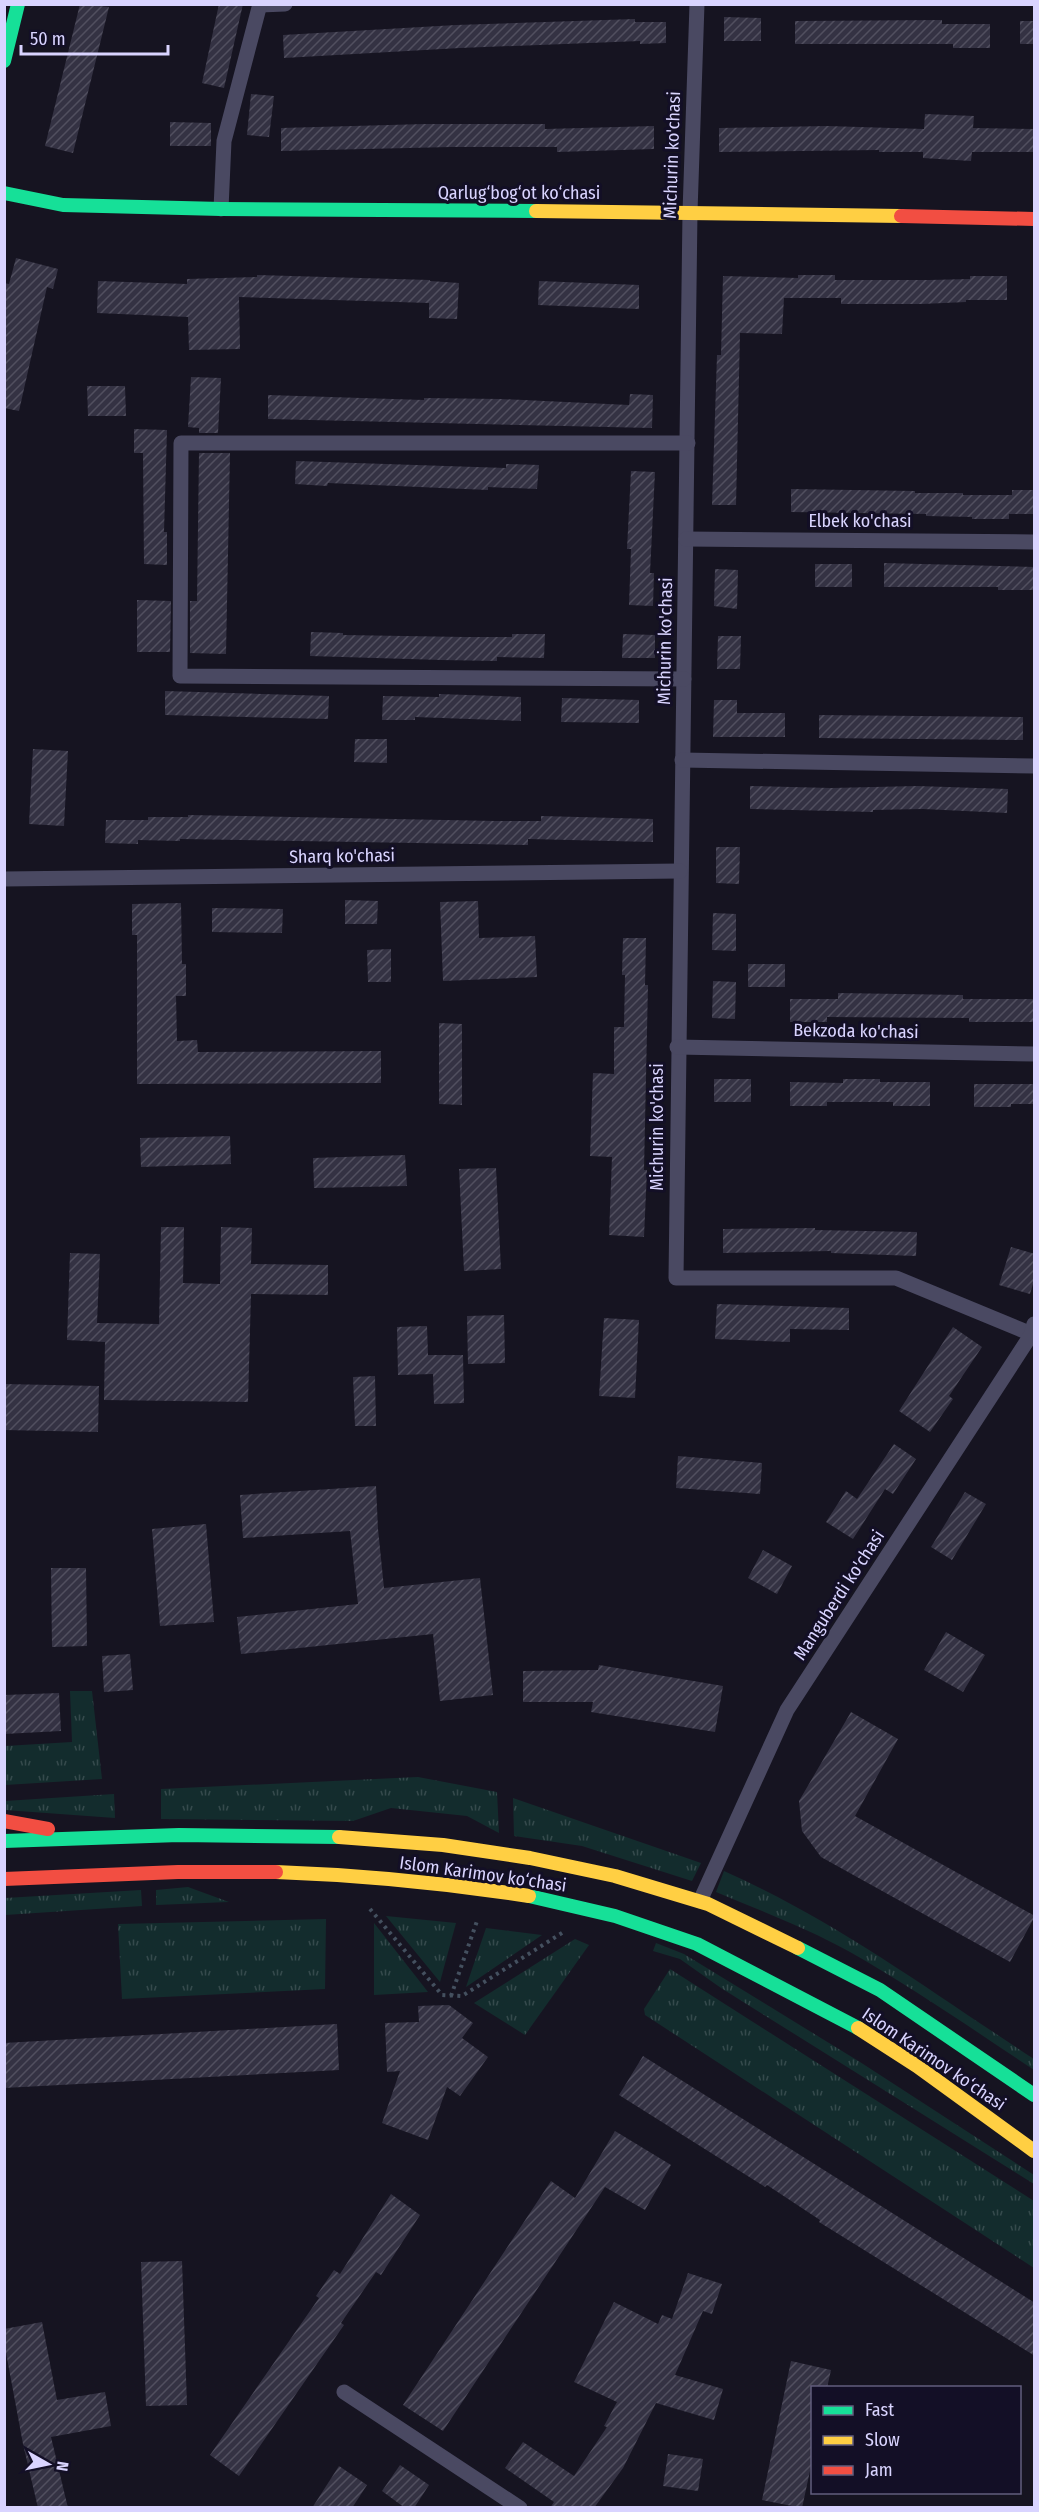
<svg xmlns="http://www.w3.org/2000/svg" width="1039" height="2512" font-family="'Fira Sans Condensed',sans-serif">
	<defs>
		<pattern id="grass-tufts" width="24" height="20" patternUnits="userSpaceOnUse" patternTransform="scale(1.5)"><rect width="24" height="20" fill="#132c2d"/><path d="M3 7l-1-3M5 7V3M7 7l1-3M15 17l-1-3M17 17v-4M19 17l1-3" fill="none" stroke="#354a4c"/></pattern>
		<pattern id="building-hatch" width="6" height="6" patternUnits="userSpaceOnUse" patternTransform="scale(1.5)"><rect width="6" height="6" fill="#343243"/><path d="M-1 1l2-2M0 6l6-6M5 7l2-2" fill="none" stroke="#514f5f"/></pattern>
	</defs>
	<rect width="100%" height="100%" fill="#161421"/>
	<g fill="url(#grass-tufts)">
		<polygon points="70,1691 92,1691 102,1779 5,1785 5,1746 72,1742"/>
		<polygon points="418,1777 497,1792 499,1833 467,1816 391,1808 353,1821 161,1819 161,1789"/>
		<polygon points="114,1794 115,1818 5,1810 5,1801"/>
		<polygon points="513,1798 701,1863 692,1881 582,1846 514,1836"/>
		<path d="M 724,1871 C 835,1920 933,1993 1034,2059 L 1034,2070 C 974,2030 913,1988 850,1952 C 807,1928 761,1911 716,1892 Z"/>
		<polygon points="188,1887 229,1902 156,1905 156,1890"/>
		<polygon points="141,1890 142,1906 5,1915 5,1898"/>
		<polygon points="386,1916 456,1923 440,1982"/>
		<polygon points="326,1919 325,1989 122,1999 118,1924"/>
		<polygon points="374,1923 428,1992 374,1995"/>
		<polygon points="486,1928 542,1935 466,1987"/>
		<polygon points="575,1939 589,1945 525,2035 474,2003"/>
		<polygon points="656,1943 684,1954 860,2062 1034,2175 1034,2184 721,1988 680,1959 653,1951"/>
		<polygon points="670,1969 1034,2201 1034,2268 645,2015 644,2009"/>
	</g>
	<g fill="url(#building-hatch)">
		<polygon points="80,4 109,7 73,153 45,146"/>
		<polygon points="219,4 243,4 224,88 202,83"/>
		<polygon points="724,17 761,18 761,41 724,41"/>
		<polygon points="635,19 635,22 666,22 666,43 640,44 640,41 460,48 284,58 283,35 456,25"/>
		<polygon points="942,20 942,24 990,24 990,48 953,48 953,44 795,44 795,21"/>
		<rect x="1020" y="21" width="15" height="23"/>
		<polygon points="251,94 274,96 269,137 247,135"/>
		<polygon points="925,114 974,116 973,128 1035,129 1035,152 972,152 971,161 923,158 923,152 879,152 879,150 719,152 719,128 827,126 924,129"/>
		<polygon points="170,122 211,123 211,146 170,146"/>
		<polygon points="425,124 545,124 545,129 654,126 654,149 557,152 557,147 451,147 281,151 281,128"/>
		<polygon points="16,258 58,269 53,289 47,287 19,411 4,408 4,283 9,284"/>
		<polygon points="257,275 430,280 430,281 459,283 457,319 429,318 429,303 239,297 240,349 189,350 188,317 97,313 98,281 187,284 187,279 257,277"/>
		<polygon points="798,275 835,275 835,280 929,280 970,279 970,276 1007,276 1007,300 966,300 966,302 922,304 841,304 841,298 784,298 782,334 740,333 736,505 712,505 717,355 721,355 723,276 798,278"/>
		<polygon points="539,281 639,285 639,309 538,305"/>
		<polygon points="191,377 221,378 218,433 199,433 199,428 188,427"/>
		<polygon points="87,386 125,386 126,416 88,416"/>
		<polygon points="630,394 653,395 652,428 268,419 268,395 424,400 424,398 500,399 629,405"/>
		<polygon points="134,429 167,430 164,532 167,532 167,565 144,564 143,453 134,453"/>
		<polygon points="199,453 230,453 226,654 190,653 190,601 197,601"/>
		<polygon points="296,461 506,468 506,464 539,465 537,489 488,487 488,490 328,483 327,486 295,484"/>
		<polygon points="631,471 655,472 650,573 654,573 653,606 629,605 631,549 627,549"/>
		<polygon points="791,489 915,491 915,493 963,493 963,495 1012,495 1012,490 1035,490 1035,514 1009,514 1009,519 972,519 972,517 926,516 926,514 791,512"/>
		<polygon points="884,563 1035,567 1034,590 998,590 998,587 884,587"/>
		<rect x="815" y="564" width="37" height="23"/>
		<polygon points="715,569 738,570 737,609 714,606"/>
		<polygon points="137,600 171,601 170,652 137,652"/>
		<polygon points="311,632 343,633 343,635 465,637 512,637 512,634 545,634 544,658 497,657 497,661 441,660 310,656"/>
		<polygon points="623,634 655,635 655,658 622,658"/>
		<polygon points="718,636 741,636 740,669 717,669"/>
		<polygon points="165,691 329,696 328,719 165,715"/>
		<polygon points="439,694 521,697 521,721 415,717 415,720 382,720 383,696 439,697"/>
		<polygon points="562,698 639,700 639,723 561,722"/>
		<polygon points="714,700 737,700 737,713 785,713 785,737 713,737"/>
		<polygon points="819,715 1023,717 1023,740 819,738"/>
		<polygon points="355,739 387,739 387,763 354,762"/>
		<polygon points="33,749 68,751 64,826 29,824"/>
		<polygon points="750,786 831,788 917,786 1008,789 1007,813 923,809 873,810 873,812 750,809"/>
		<polygon points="188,815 496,821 541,821 541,816 653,819 653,842 528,839 528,845 474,844 180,839 180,841 138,840 138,844 105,843 106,820 148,820 148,817 188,817"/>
		<polygon points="716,847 740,847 739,884 716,883"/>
		<polygon points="345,900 378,901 377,924 345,924"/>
		<polygon points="478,901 479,938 535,936 537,977 443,981 440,902"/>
		<polygon points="181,903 182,964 186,964 186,996 176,996 177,1041 197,1040 198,1052 381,1051 381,1083 137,1084 137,935 132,935 132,904"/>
		<polygon points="212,908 283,909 282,933 212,932"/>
		<polygon points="713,913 736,914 736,951 712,950"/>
		<polygon points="623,938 646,938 645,985 648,985 644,1170 647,1170 644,1237 609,1235 612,1157 590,1156 593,1073 614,1074 614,1027 624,1027 625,975 622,975"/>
		<polygon points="391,949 391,982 368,982 367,950"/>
		<rect x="748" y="964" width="37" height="23"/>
		<polygon points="713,981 736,982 735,1019 712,1018"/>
		<polygon points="838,993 963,995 963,999 1035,999 1035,1022 969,1022 969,1018 827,1017 827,1022 790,1022 790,999 838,999"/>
		<polygon points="439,1023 462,1024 462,1105 439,1104"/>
		<rect x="714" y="1079" width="37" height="23"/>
		<polygon points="843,1079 880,1079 880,1082 930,1082 930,1106 893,1106 893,1102 827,1102 827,1106 790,1106 790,1082 843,1083"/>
		<polygon points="974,1084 1035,1084 1035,1104 1011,1104 1011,1107 974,1107"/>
		<polygon points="230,1136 231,1164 141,1167 140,1138"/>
		<polygon points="405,1155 407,1186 314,1188 313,1158"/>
		<polygon points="496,1168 501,1269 464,1271 459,1169"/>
		<polygon points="161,1227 184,1227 183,1283 220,1284 221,1227 252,1228 251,1264 328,1265 328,1295 251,1294 248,1402 104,1400 105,1342 67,1340 70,1253 100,1254 97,1323 159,1324"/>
		<polygon points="815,1228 815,1230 917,1232 916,1256 831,1253 831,1251 723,1253 723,1229"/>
		<polygon points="1011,1247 1035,1254 1035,1277 1030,1294 999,1285"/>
		<polygon points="717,1304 849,1308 849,1330 790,1329 790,1342 715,1339"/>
		<polygon points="504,1315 505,1363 468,1364 467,1316"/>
		<polygon points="604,1318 639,1320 635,1398 599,1396"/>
		<polygon points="427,1326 428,1355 463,1355 464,1403 434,1404 433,1374 398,1375 397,1327"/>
		<polygon points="953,1327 982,1347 949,1396 953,1399 930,1432 899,1411"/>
		<polygon points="375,1376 376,1426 355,1426 353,1377"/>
		<polygon points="4,1384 99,1386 98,1432 4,1430"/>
		<polygon points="894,1444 916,1459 893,1494 885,1489 853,1539 826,1522 846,1491 857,1499"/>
		<polygon points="678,1456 762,1463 760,1494 676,1488"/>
		<polygon points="376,1486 378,1529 384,1588 480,1578 493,1695 440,1701 433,1634 241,1654 237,1617 358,1604 350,1531 243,1538 240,1495"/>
		<polygon points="965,1492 986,1504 952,1560 931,1547"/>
		<polygon points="206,1524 214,1622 160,1626 152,1529"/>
		<polygon points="763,1550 792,1566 777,1594 748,1578"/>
		<polygon points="51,1568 86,1568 87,1646 52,1647"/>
		<polygon points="946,1632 985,1655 963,1692 924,1670"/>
		<polygon points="130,1654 133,1690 104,1692 102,1656"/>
		<polygon points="599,1665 723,1686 715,1732 591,1712 593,1702 523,1702 523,1671 598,1670"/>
		<polygon points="59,1693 61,1731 4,1734 4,1695"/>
		<polygon points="851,1712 898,1739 855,1816 1035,1916 1010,1962 821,1857 802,1831 799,1801"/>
		<polygon points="449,2005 473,2023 462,2038 488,2057 460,2096 447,2087 428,2140 382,2123 400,2071 387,2072 385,2023 419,2022 418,2006"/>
		<polygon points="337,2024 339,2070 4,2088 4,2043"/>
		<polygon points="643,2056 1035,2303 1035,2356 819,2222 820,2220 767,2185 765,2187 619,2095"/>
		<polygon points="615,2131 671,2165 645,2210 605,2187 443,2431 403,2405 551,2181 575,2198"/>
		<polygon points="391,2194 420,2215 381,2275 376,2272 341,2323 344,2325 239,2476 210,2455 319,2298 316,2296 334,2270 340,2274"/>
		<polygon points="182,2261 187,2405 146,2406 141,2262"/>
		<polygon points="688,2273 722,2284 712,2314 703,2311 675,2375 723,2389 714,2420 656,2403 623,2468 594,2508 550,2508 554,2502 505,2468 523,2442 574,2476 607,2427 604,2426 617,2402 574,2382 614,2302 658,2324 662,2315 672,2319"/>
		<polygon points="42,2322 57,2400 105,2392 111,2426 51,2437 68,2508 38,2508 23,2444 4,2342 4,2329"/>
		<polygon points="791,2361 831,2370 827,2388 813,2388 813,2457 802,2508 762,2500"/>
		<polygon points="668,2454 703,2459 698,2491 663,2486"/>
		<polygon points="400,2465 429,2485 414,2508 405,2508 382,2491"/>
		<polygon points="339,2466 367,2485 352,2508 312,2508"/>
	</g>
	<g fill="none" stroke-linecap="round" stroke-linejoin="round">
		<g stroke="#44505f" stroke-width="4" stroke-dasharray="3 4.5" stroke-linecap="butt">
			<polyline points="370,1909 442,1995 462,1996 565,1931"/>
			<polyline points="451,1996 477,1921"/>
		</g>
		<g stroke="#4a4962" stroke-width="15">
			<polyline points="697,4 690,212 676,1278 896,1278 1034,1335"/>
			<polyline points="260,5 285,4"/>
			<polyline points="221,209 224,141 260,4"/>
			<polyline points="686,539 1034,542"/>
			<polyline points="684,679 180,676 181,443 688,443"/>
			<polyline points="682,760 1034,766"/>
			<polyline points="4,879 680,871"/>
			<polyline points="677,1047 1034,1054"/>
			<polyline points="700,1901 787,1710 1031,1335 1034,1324"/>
			<polyline points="344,2392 520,2508"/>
		</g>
		<g stroke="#16e098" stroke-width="14">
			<polyline points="4,61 18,4"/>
			<polyline points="4,193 63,205 221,209 536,211"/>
			<polyline points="4,1841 179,1835 339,1837"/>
			<polyline points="529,1896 615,1916 697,1944 858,2028"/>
			<polyline points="798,1948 880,1990 1034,2095"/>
		</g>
		<g stroke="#ffcf43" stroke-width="14">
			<polyline points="536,211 901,216"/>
			<polyline points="339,1837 443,1845 530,1858 615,1876 708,1904 798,1948"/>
			<path d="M 276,1872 C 361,1875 445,1883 529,1896"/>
			<polyline points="858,2028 917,2066 1034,2151"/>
		</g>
		<g stroke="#f24e42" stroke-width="14">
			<polyline points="901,216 1034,219"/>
			<polyline points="4,1821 48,1829"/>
			<polyline points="4,1879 178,1872 276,1872"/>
		</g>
	</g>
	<g text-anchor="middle" stroke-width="6" stroke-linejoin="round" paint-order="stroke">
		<g font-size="18" fill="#d9d4ff" stroke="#130f26">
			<text transform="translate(672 155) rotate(-88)" y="6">Michurin ko'chasi</text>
			<text x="519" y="199">Qarlug‘bog‘ot ko‘chasi</text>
			<text x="860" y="527">Elbek ko'chasi</text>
			<text transform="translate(665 641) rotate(-89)" y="6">Michurin ko'chasi</text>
			<text transform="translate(342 856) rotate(-1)" y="6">Sharq ko'chasi</text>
			<text transform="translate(856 1031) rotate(1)" y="6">Bekzoda ko'chasi</text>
			<text transform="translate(657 1127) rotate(-90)" y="6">Michurin ko'chasi</text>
			<text transform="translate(839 1595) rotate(-57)" y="6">Manguberdi ko'chasi</text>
			<text transform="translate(483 1874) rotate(8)" y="6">Islom Karimov ko‘chasi</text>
			<text transform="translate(934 2059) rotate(34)" y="6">Islom Karimov ko‘chasi</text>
		</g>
	</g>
	<rect width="1039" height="2512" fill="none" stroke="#d9d4ff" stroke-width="12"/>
	<rect x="811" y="2386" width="210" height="108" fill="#130f26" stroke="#625e7d" stroke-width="1.5"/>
	<rect x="823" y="2406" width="30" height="9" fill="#16e098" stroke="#625e7d" stroke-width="1.5"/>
	<text x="865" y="2416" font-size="18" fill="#d9d4ff">Fast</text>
	<rect x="823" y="2436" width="30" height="9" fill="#ffcf43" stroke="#625e7d" stroke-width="1.5"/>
	<text x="865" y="2446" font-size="18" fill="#d9d4ff">Slow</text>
	<rect x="823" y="2466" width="30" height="9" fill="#f24e42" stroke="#625e7d" stroke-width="1.5"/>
	<text x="865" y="2476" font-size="18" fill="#d9d4ff">Jam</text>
	<g transform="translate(48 2464) rotate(99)" stroke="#130f26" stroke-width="4.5" paint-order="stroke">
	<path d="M0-4.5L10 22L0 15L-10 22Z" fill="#d9d4ff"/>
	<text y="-9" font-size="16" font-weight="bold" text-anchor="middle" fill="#d9d4ff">N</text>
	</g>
	<path d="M21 45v9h147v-9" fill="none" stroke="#d9d4ff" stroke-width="3"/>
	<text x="30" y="45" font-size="18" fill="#d9d4ff" stroke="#130f26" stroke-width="4.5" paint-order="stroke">50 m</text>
</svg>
